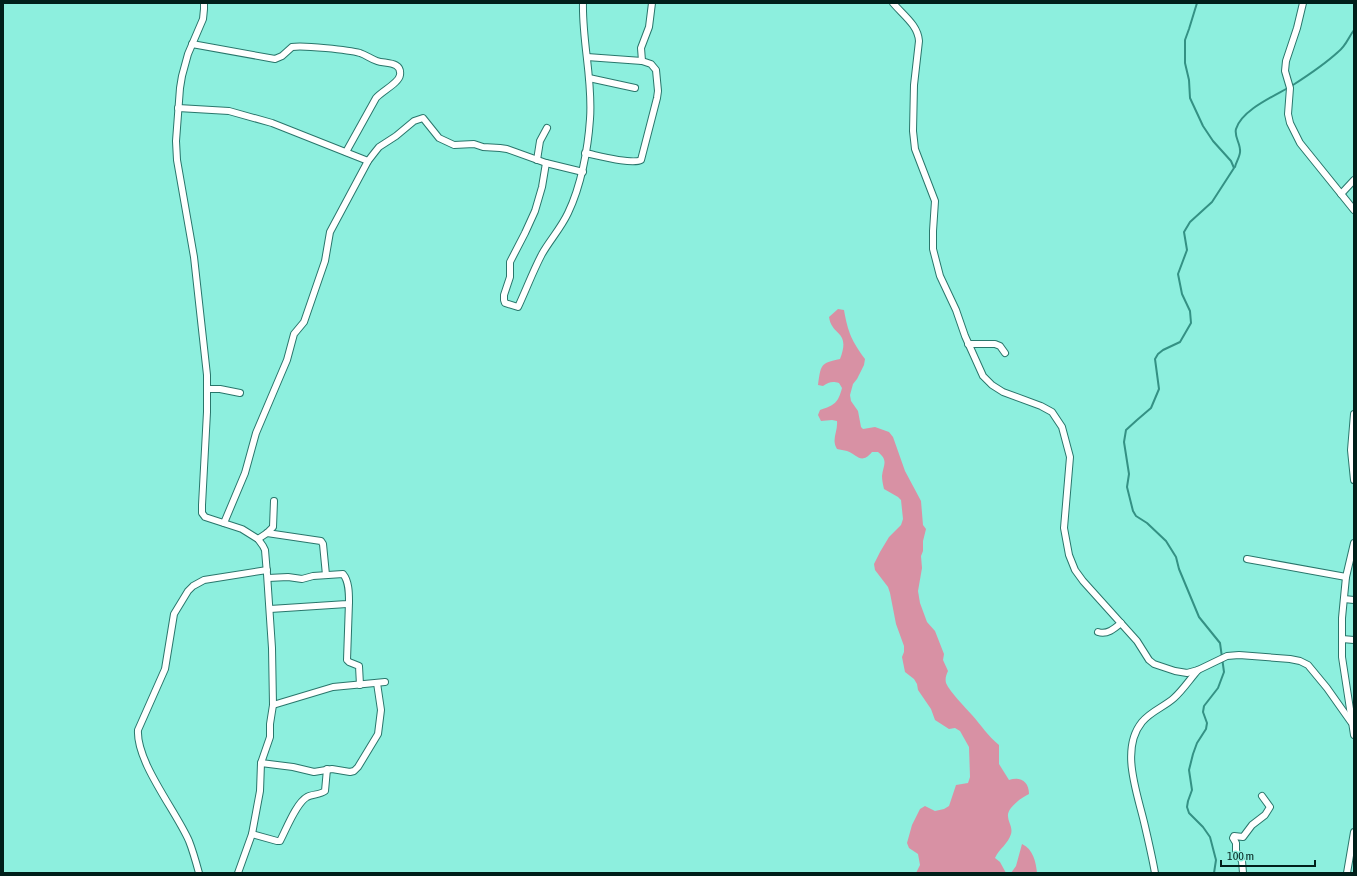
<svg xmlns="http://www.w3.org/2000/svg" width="1357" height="876" font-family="'Asap Condensed',sans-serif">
	<rect width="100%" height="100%" fill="#8defde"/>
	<g fill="#d891a4">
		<path d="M 838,309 L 844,310 C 848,333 852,341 865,359 L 864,365 L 857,379 L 853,384 L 850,395 L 851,401 L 858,411 L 861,427 L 863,429 L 875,427 L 889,432 L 893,437 L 905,471 L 921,501 L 923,525 L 926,529 L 923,541 L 923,551 L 921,556 L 922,568 L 918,591 L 920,603 L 927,622 L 935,631 L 944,654 L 943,660 L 948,671 C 946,675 945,679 946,683 C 950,692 965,707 972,715 C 981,725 988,736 999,745 L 999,764 L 1009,780 C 1020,776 1029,781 1029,794 C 1022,797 1007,808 1008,816 C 1008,822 1013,827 1011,834 C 1008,844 999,849 995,858 L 1000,862 L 1006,873 L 916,873 L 920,865 L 918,854 L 909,848 L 907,843 L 912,825 L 920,809 L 925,806 L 935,811 L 944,809 L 949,806 L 956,785 L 968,783 L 970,777 L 969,747 L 960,731 L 955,728 L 949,729 L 935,720 L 931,709 L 918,690 L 917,684 L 914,679 L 905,672 L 902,657 L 904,652 L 904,646 L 896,624 L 890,593 L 888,587 L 875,570 L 874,564 L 880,552 L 889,537 L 901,525 L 903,519 L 901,500 L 898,497 L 884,489 C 883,485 882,480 882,476 C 883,465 889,461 878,452 L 872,452 C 861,465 858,455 847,451 C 844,450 840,450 837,449 C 831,439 838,432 837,421 L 832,420 L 821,421 L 818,415 L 820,410 C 835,405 838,403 842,388 L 839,383 C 832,381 829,382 823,386 L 818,385 C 821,365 820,363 840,359 C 851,330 832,337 829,317 Z"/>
		<path d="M 1022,844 C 1033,849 1036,862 1037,873 L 1011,873 L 1016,866 Z"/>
	</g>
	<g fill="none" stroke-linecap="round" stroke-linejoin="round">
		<g stroke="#349184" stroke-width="2">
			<polyline points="1197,3 1189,29 1185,40 1185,63 1189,80 1190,98 1203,126 1213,141 1231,161 1234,168 1212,202 1190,222 1184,232 1187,250 1178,274 1182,294 1190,311 1191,323 1180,342 1163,350 1158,354 1155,359 1159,389 1151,408 1137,420 1126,430 1124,442 1129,474 1127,487 1133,511 1136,516 1147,523 1166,541 1176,557 1179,569 1199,617 1220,643 1224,672 1218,688 1204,706 1203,712 1207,723 1206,729 1197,743 1193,754 1189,770 1192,790 1188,801 1187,807 1189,813 1203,827 1210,837 1216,860 1214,873"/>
			<path d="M 1235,167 C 1236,162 1241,155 1240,150 C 1240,143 1234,136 1236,129 C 1242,109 1277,95 1293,85 C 1307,76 1326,63 1338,52 C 1346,46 1348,38 1354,30"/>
		</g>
		<g stroke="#29766b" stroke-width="8">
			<g id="street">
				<polyline points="204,3 204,9 203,19 188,54 182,76 180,88 176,141 177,160 194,257 207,375 207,412 202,505 202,513 205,517 242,529 258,539 263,546 265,550 267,574 272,648 273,705 270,724 270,737 261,763 260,791 252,834 238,873"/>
				<path d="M 893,3 C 903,15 918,25 919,41 L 914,85 L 913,131 L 915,149 L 935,201 L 933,231 L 933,249 L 940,276 L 956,310 L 965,336 L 983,376 L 992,385 L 1003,392 L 1041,406 L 1052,412 L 1062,427 L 1070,457 L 1064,528 L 1069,555 L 1075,570 L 1083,581 L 1137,641 L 1149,660 L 1154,664 L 1175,671 L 1187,673 L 1198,670 L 1227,656 L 1239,655 L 1290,659 L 1300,661 L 1308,665 L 1327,688 L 1351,722"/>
				<polyline points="1303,3 1297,28 1286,61 1285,71 1290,88 1288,114 1290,123 1300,143 1354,210"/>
				<path d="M 192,44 L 275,59 L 282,56 L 292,47 C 303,45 349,50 360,53 C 366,55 371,59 377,61 C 385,64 402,61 400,75 C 399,83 382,91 376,98 L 346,152"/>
				<polyline points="642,61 641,48 649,27 652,3"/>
				<polyline points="589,78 635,88"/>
				<polyline points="178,108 229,111 272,123 368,161"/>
				<path d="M 585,153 C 596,155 632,165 641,160 L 657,98 L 658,91 L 656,70 L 651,64 L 642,61 L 587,57"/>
				<polyline points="537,160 540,141 547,128"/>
				<path d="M 546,163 L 542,187 L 535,211 L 525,233 L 510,262 L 510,277 L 504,295 L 504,300 L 505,303 L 518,307 C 526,290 533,271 542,254 C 550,240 561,228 568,213 C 581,186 588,149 590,119 C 593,80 582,42 583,3"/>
				<polyline points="1341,194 1354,180"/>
				<polyline points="968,344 995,344 1000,346 1005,353"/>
				<polyline points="208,389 220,389 240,393"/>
				<polyline points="1354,414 1351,450 1354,480"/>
				<polyline points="224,523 245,473 256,433 287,360 294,334 304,322 325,261 330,232 368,161 375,152 379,147 396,136 414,121 423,118 439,138 454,145 474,144 483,147 500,148 507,149 546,163 583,172"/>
				<polyline points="267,533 321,541 323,544 326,575"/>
				<polyline points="258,539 267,533 273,527 274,501"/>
				<polyline points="1354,543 1346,577 1342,618 1342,657 1354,735"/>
				<polyline points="1247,559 1346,577"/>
				<path d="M 268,578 L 288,577 L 302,579 L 313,576 L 343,574 C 349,581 349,593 349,602 L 347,604 L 270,609"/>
				<polyline points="1344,599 1354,600"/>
				<polyline points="349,602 347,660 349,662 359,666 360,685"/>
				<path d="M 1098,632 C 1107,635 1114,629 1121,623"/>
				<polyline points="1342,639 1354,640"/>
				<polyline points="273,705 333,687 385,682"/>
				<polyline points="261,763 293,767 314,772 332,769 350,772 354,771 358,767 378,734 381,710 377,683"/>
				<path d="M 252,834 L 277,841 L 280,841 C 286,830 296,803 307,797 C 312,794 320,795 325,791 L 327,769"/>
				<path d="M 199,873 C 196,862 193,851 189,841 C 176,811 136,762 138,730 L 165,669 L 174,614 L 188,591 L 193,586 L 204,580 L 267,570"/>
				<path d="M 1155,873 C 1152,856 1148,839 1144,822 C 1137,792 1120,749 1142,722 C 1151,711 1164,707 1174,698 C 1183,690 1190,679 1198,670"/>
				<polyline points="1243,873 1242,861 1236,851 1236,843 1233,838 1234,836 1243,837 1252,825 1265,815 1270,807 1262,796"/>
				<polyline points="1347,873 1354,832"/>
			</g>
		</g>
		<use href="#street" stroke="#fff" stroke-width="6"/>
	</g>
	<rect width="1357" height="876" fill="none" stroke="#001f1a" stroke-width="8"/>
	<path d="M1221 860v6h94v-6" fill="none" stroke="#001f1a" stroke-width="2"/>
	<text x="1227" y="860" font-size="12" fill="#001f1a" stroke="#8defde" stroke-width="3" paint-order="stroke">100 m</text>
</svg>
